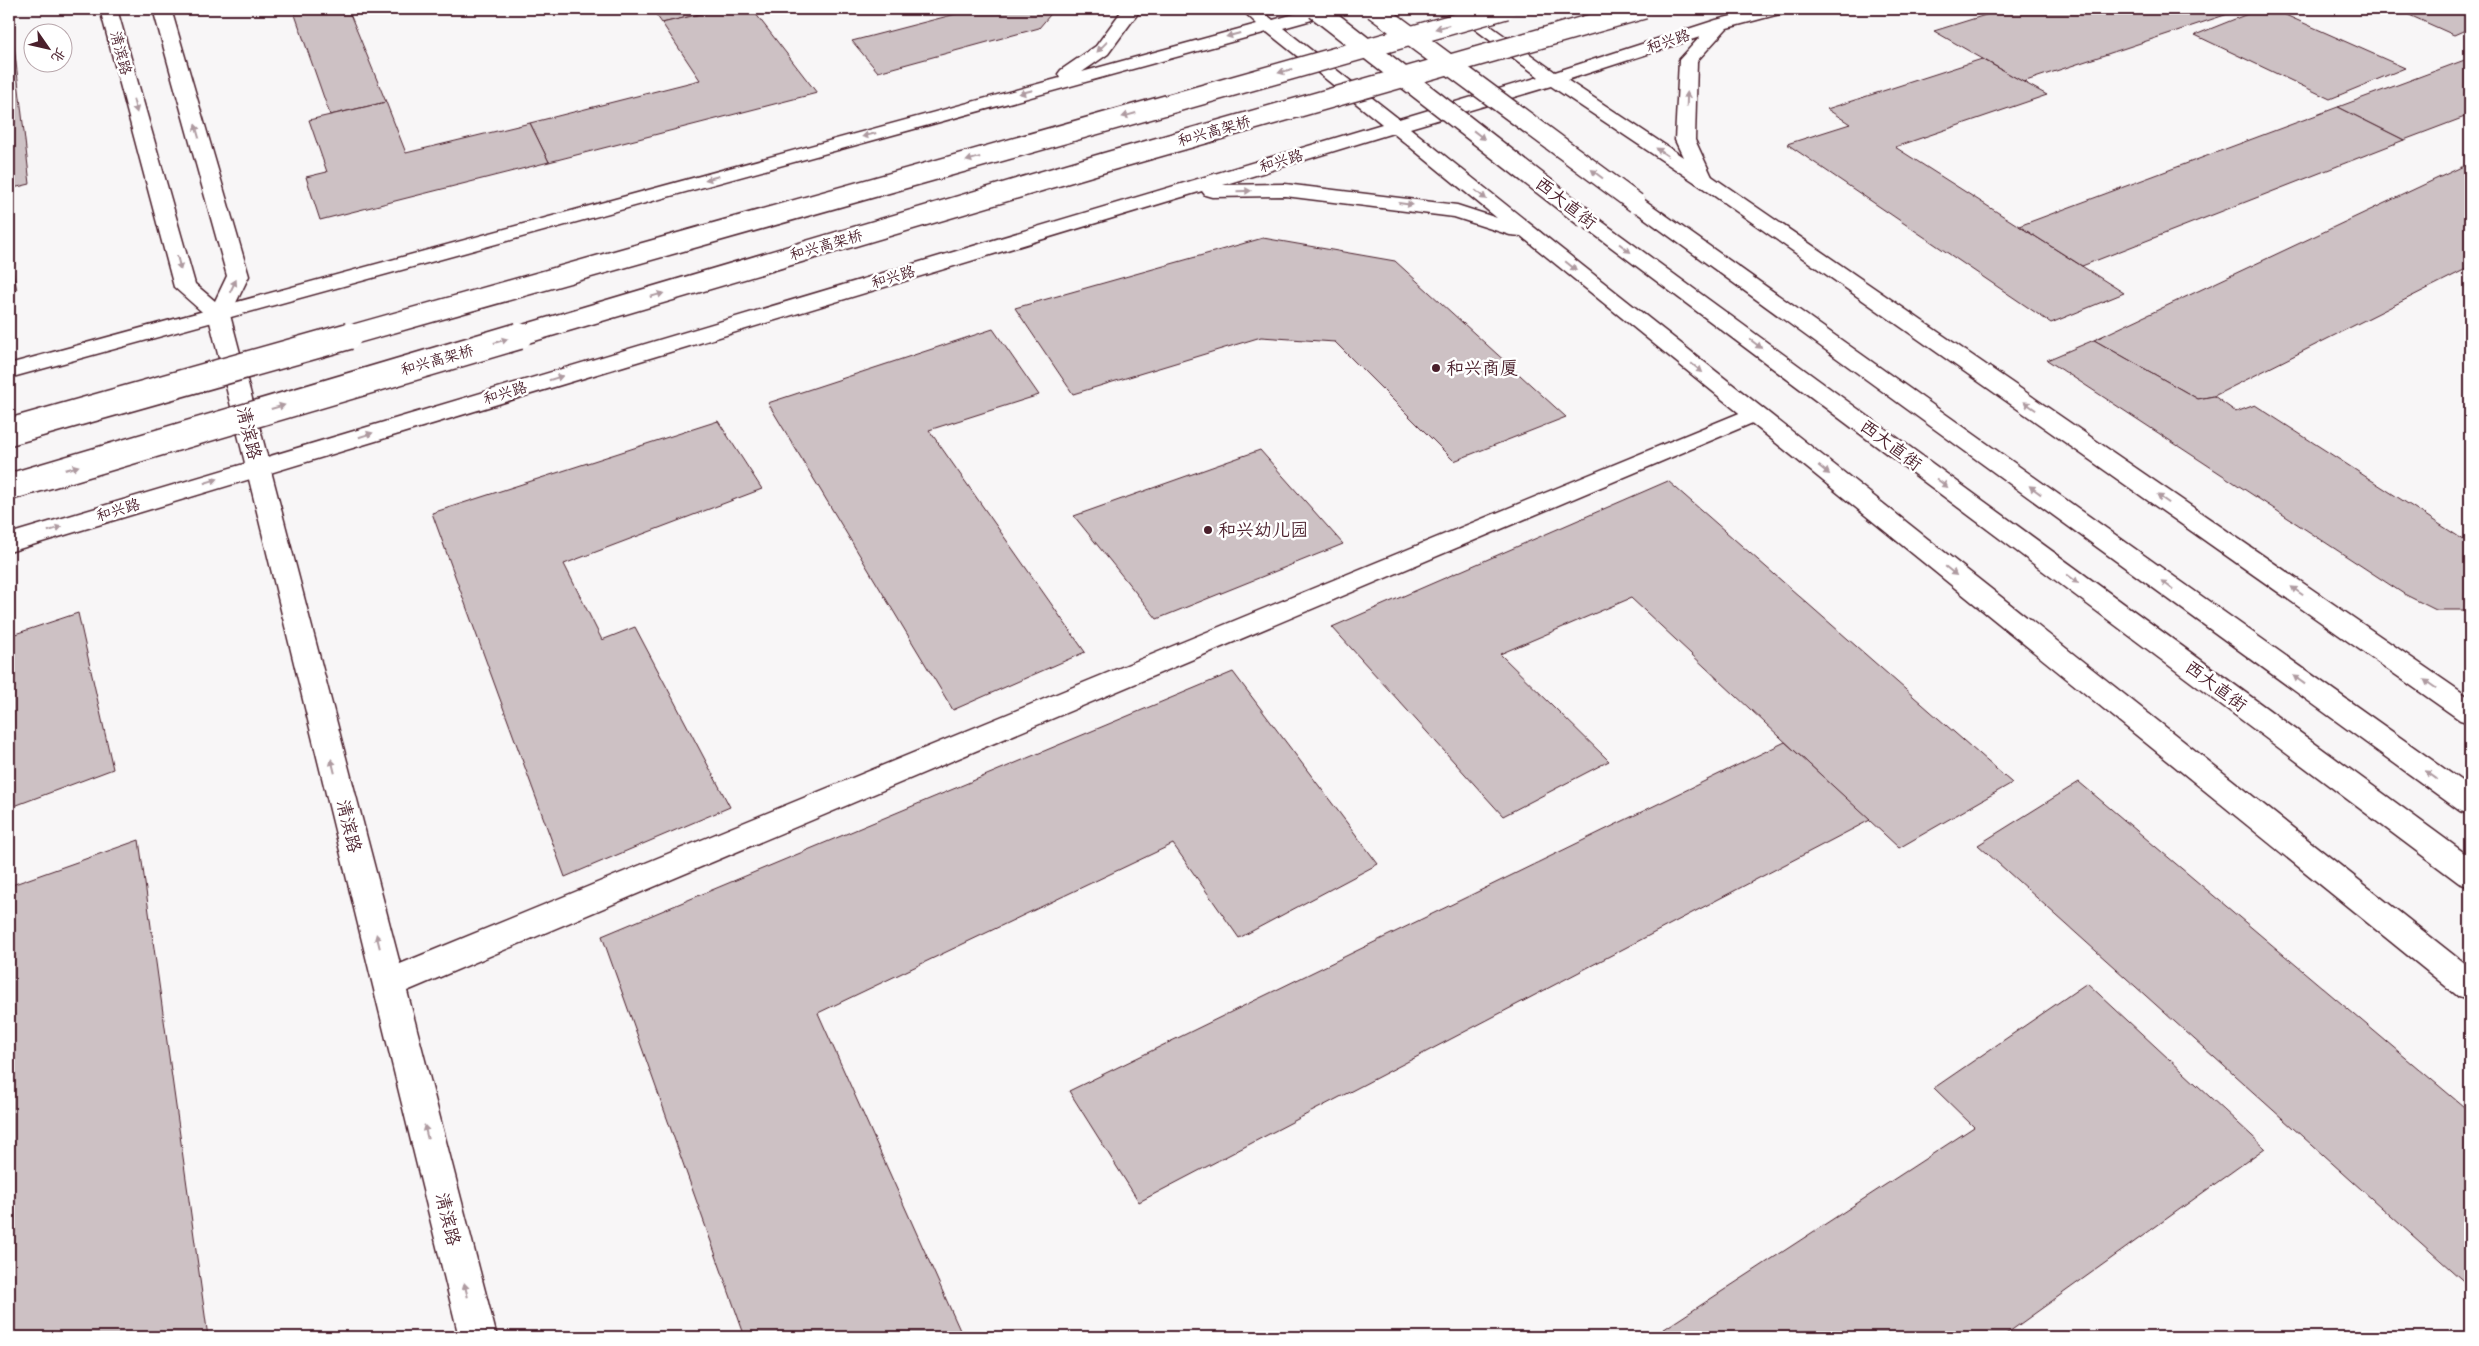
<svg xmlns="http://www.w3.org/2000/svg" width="2479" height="1346" font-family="'Gochi Hand','LXGW WenKai TC',sans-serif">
	<rect width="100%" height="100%" fill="#f8f6f7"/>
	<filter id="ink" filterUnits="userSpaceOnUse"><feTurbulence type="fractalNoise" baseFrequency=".02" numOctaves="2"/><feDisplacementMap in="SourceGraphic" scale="10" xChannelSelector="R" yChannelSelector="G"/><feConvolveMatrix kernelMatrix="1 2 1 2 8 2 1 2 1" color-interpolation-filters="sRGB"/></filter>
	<g filter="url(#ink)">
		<g fill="#cdc1c4" stroke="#4a1f2b">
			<polygon points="293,9 348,9 386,102 330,115"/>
			<polygon points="652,9 722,9 662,23"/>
			<polygon points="722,9 752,9 817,93 549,162 530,123 700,80 662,23"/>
			<polygon points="975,9 1055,9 1039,28 878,72 852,41"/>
			<polygon points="2005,9 2243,9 2023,82 1934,31"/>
			<polygon points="2260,9 2272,9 2405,68 2330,99 2195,35"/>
			<polygon points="2396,9 2468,9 2470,10 2470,28 2454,35"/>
			<polygon points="12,28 30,184 9,189 9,29"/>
			<polygon points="2470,58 2470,115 2404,140 2338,107"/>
			<polygon points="1982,59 2047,95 1895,147 2124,293 2051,323 1787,144 1850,124 1827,109"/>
			<polygon points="386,102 406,153 530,123 549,162 320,220 306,177 327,172 309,120"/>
			<polygon points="2338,107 2404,140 2082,266 2019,226"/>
			<polygon points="2470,163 2470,267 2214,396 2198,399 2094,340"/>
			<polygon points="1263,238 1395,261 1566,417 1454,461 1335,342 1261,337 1073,394 1015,308"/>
			<polygon points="9,252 17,290 9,292"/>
			<polygon points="993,329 1039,395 929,430 1085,652 953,710 768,403"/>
			<polygon points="2094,340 2198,399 2214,396 2236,412 2255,405 2470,544 2470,610 2436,610 2404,594 2047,360"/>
			<polygon points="718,421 762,489 564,564 602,640 635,627 730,807 565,877 432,513"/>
			<polygon points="1260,450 1343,544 1157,619 1074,516"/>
			<polygon points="1668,481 2012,783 1899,848 1631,598 1500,654 1609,761 1503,816 1332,627"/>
			<polygon points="78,613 113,769 9,808 9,636"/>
			<polygon points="1233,672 1378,864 1239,938 1173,844 818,1013 963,1337 745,1337 602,936"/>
			<polygon points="1785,742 1870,820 1139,1202 1069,1091"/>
			<polygon points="2079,782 2470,1112 2470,1287 1978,845"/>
			<polygon points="139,840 208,1337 9,1337 9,886"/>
			<polygon points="2087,983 2265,1148 2002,1337 1652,1337 1974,1127 1934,1088"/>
		</g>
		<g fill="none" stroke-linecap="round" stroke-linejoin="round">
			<g stroke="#4a1f2b" stroke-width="3">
				<polygon id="minor" points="1754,407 1762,409 1766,414 1762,419 407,991 497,1337 459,1337 246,467 249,461 258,459 267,461 270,467 400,964"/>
			</g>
			<g stroke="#4a1f2b" stroke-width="3">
				<g id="major">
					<polygon points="100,9 117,9 195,284 215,301 227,276 153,9 171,9 249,276 230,315 270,467 267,473 258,475 249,473 246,467 209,318 174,287"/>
					<polygon points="1703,173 1710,175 2470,698 2470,723 2460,720 1696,183 1693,179 1696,175"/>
					<polygon points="1636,197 1643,199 2470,787 2470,815 2460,811 1629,207 1626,203 1629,199"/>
					<polygon points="1586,213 1593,215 2470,857 2470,887 2459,883 1579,223 1576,219 1579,215"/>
					<polygon points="1533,230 1540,232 2470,968 2470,1001 2459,997 1526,240 1523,236 1526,232"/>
				</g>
			</g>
			<g stroke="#4a1f2b" stroke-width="3">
				<path id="highway" d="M 1123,9 L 1141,9 L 1108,54 L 1082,72 L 1257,24 L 1241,9 L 1259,9 L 1273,20 L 1312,9 L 1339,9 L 1337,13 L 1283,28 L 1399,119 L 1539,77 L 1448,9 L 1467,9 L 1555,72 L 1716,20 L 1758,9 L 1786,9 L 1783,13 L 1727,28 L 1697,61 L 1695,140 L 1713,179 L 1710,183 L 1703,185 L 1696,183 L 1551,86 L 1410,128 L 1540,232 L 1543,236 L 1540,240 L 1533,242 L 1526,240 L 1521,236 L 1510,235 L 1454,217 L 1285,196 L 1212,197 L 1205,195 L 1202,191 L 9,552 L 9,534 L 1382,124 L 1267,32 L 9,378 L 9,364 L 1060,78 L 1058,74 L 1061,70 L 1096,46 ZM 1700,37 L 1679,60 L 1675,140 L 1683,157 L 1567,80 ZM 1393,133 L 1497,218 L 1457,205 L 1285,184 L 1223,185 Z"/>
			</g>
			<use href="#minor" fill="#fff" fill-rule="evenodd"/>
			<use href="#major" fill="#fff" fill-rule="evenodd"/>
			<use href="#highway" fill="#fff" fill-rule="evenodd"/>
			<g stroke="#4a1f2b" stroke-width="22" stroke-linecap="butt">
				<g id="highway-bridge-far1">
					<polyline points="1316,9 1586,219"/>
					<polyline points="1374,9 1636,203"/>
					<polyline points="344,337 1506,9"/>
					<polyline points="515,337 1103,163 1644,9"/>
				</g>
			</g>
			<g stroke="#4a1f2b" stroke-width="29" stroke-linecap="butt">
				<g id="highway-bridge">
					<polyline points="9,432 349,336"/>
					<polyline points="9,487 519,336"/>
				</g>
			</g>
			<use href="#highway-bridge-far1" stroke="#fff" stroke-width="19"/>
			<use href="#highway-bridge" stroke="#fff" stroke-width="26"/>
		</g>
		<defs><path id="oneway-solid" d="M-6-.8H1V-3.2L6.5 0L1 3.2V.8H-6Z" transform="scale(1.25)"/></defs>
		<g fill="#ae9aa0">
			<use href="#oneway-solid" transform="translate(1442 27) rotate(164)"/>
			<use href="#oneway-solid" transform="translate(1233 35) rotate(165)"/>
			<use href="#oneway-solid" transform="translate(1102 47) rotate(134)"/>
			<use href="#oneway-solid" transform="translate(1285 71) rotate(164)"/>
			<use href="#oneway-solid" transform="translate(1026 92) rotate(165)"/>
			<use href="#oneway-solid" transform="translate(1687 99) rotate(-88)"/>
			<use href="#oneway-solid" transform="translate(135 106) rotate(75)"/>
			<use href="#oneway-solid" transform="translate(1129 115) rotate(164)"/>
			<use href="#oneway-solid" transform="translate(197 131) rotate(-106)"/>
			<use href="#oneway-solid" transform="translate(869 135) rotate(165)"/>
			<use href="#oneway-solid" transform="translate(1479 135) rotate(38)"/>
			<use href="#oneway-solid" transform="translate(1662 152) rotate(-146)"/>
			<use href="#oneway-solid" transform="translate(973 159) rotate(164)"/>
			<use href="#oneway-solid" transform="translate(1597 174) rotate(-143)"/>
			<use href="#oneway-solid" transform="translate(712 178) rotate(165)"/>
			<use href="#oneway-solid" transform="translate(1244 191) rotate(-1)"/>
			<use href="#oneway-solid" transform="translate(1481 195) rotate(39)"/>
			<use href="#oneway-solid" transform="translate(1406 204) rotate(7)"/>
			<use href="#oneway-solid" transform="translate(1625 248) rotate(37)"/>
			<use href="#oneway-solid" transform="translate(179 263) rotate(75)"/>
			<use href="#oneway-solid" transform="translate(1571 266) rotate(39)"/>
			<use href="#oneway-solid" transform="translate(233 286) rotate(-64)"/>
			<use href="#oneway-solid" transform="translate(657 295) rotate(-16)"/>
			<use href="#oneway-solid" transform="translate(501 341) rotate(-16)"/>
			<use href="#oneway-solid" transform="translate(1756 344) rotate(37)"/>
			<use href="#oneway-solid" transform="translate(1697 368) rotate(39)"/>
			<use href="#oneway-solid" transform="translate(556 378) rotate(-17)"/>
			<use href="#oneway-solid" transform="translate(2030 406) rotate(-145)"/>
			<use href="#oneway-solid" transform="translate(278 407) rotate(-16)"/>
			<use href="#oneway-solid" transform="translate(366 435) rotate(-17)"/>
			<use href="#oneway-solid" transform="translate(72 468) rotate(-16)"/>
			<use href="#oneway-solid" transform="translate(1824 470) rotate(39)"/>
			<use href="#oneway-solid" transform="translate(211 481) rotate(-17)"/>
			<use href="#oneway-solid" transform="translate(1942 483) rotate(37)"/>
			<use href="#oneway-solid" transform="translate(2035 490) rotate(-144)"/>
			<use href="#oneway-solid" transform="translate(2163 499) rotate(-145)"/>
			<use href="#oneway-solid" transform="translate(55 529) rotate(-17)"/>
			<use href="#oneway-solid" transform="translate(1951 571) rotate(39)"/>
			<use href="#oneway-solid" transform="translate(2073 579) rotate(37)"/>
			<use href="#oneway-solid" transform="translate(2167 585) rotate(-144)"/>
			<use href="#oneway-solid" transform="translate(2297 591) rotate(-145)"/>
			<use href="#oneway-solid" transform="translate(2299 680) rotate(-144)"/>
			<use href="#oneway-solid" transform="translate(2430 684) rotate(-145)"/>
			<use href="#oneway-solid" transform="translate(333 766) rotate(-104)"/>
			<use href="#oneway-solid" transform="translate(2431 775) rotate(-144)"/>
			<use href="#oneway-solid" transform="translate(378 941) rotate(-104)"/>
			<use href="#oneway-solid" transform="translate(426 1132) rotate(-104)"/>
			<use href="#oneway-solid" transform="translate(466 1290) rotate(-104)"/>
		</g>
	</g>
	<g fill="#4a1f2b" stroke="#fff" stroke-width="2">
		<circle cx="1436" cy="368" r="5"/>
		<circle cx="1208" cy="530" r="5"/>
	</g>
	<g text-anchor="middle" stroke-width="5" stroke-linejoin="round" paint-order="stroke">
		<g font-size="15" fill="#4a1f2b" stroke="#fff">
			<text transform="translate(1668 41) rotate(-18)" y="5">和兴路</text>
			<text transform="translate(121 53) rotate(75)" y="5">清滨路</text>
			<text transform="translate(1214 131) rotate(-16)" y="5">和兴高架桥</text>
			<text transform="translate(1281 161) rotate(-17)" y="5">和兴路</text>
			<text transform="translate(826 245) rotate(-16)" y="5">和兴高架桥</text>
			<text transform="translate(893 277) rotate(-17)" y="5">和兴路</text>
			<text transform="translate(437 360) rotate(-16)" y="5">和兴高架桥</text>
			<text transform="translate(505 393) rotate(-17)" y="5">和兴路</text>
			<text transform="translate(118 510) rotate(-17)" y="5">和兴路</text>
		</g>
		<g font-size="18" fill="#4a1f2b" stroke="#fff">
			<text transform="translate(1566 203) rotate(38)" y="6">西大直街</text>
			<text transform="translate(249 433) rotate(76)" y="6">清滨路</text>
			<text transform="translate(1891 445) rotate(37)" y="6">西大直街</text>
			<text transform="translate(2216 686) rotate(37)" y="6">西大直街</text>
			<text transform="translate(349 826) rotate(76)" y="6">清滨路</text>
			<text transform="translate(448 1219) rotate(76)" y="6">清滨路</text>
		</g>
		<g font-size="18" fill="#4a1f2b" stroke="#fff" text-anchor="start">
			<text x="1446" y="374">和兴商厦</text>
			<text x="1218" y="536">和兴幼儿园</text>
		</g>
	</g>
	<rect width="2479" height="1346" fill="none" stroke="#fff" stroke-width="30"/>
	<rect x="15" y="15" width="2449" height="1316" fill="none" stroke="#4a1f2b" stroke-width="2" filter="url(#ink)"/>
	<g transform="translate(48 48) rotate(124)"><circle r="24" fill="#ffffff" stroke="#b7a5aa"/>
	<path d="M0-4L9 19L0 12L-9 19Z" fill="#4a1f2b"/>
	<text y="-8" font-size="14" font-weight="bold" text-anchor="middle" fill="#4a1f2b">北</text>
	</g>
</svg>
